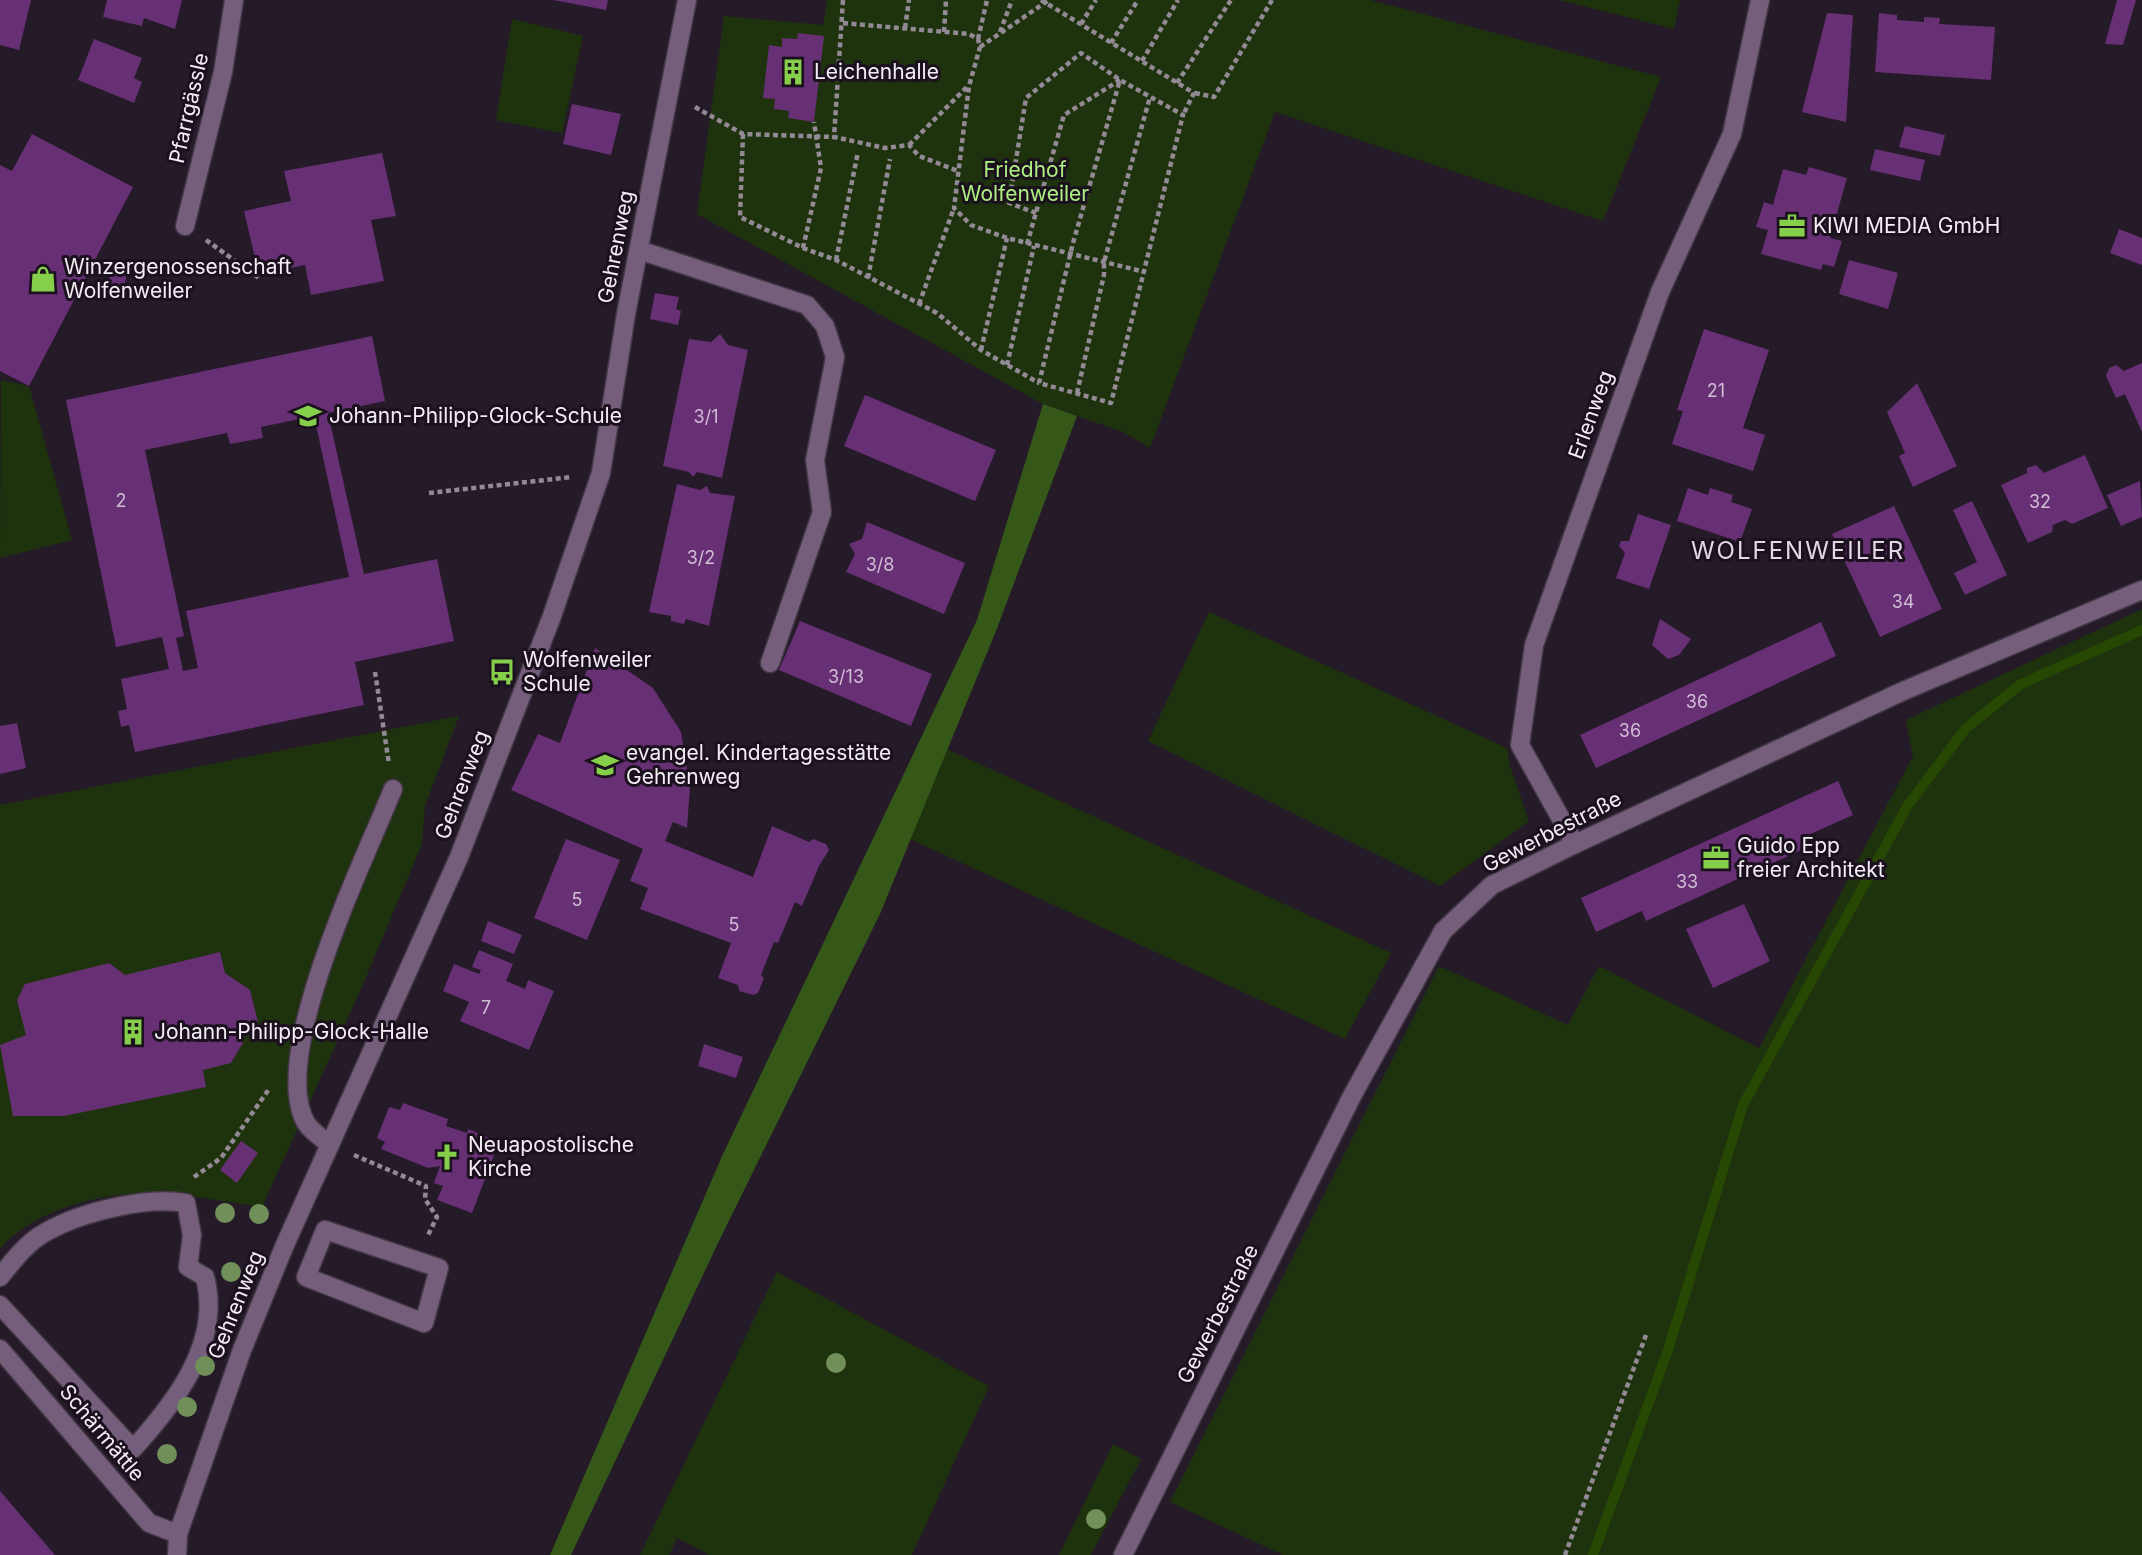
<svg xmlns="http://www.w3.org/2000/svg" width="2142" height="1555" font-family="Inter,sans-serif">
	<rect width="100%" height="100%" fill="#251a28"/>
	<g fill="#1e330d">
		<polygon points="827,0 1370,0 1661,77 1603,221 1275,112 1150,448 1123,432 1043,404 697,214 724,16 823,25"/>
		<polygon points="1559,0 1680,0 1674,29"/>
		<polygon points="512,19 583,36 562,133 496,120"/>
		<polygon points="1,380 29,386 72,540 0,558"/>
		<polygon points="2142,609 2142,1555 1283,1555 1170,1502 1439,966 1568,1025 1599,966 1759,1048 1913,756 1906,720"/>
		<polygon points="1209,612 1507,748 1510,766 1529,821 1440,886 1148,741"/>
		<path d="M 459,716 L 425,806 L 422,844 L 361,989 L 262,1207 C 223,1202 182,1192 143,1193 C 95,1194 31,1212 0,1249 L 0,805 Z"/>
		<polygon points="947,749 1391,953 1345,1039 910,839"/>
		<polygon points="777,1272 989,1386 912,1555 710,1555 677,1538 669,1555 640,1555"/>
		<polygon points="1113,1444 1141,1459 1091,1555 1059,1555"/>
	</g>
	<polygon fill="#355818" points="1043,404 1077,416 996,631 880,914 719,1241 571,1555 550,1555 723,1154 977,620"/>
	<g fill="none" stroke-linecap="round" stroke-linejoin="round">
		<polyline stroke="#264803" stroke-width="10" points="1593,1555 1668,1350 1743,1105 1908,805 1966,728 2021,684 2142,630"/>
	</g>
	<g fill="#672f74" fill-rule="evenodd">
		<polygon points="0,0 31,0 19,50 0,45"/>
		<polygon points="107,0 182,0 175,29 144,18 142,26 103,17"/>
		<polygon points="553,0 608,0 606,10"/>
		<polygon points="2117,0 2136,0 2123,45 2105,44"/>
		<polygon points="1827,13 1853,15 1846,122 1802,112"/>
		<polygon points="1879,13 1897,15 1897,20 1924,22 1924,17 1940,18 1939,24 1995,27 1991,80 1875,72"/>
		<polygon points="798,33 824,36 814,122 788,118 789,111 774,109 775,99 763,98 769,45 782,47 782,38 797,39"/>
		<polygon points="94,39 142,58 134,78 142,82 134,103 78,80"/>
		<polygon points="572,104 621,114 611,155 563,144"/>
		<polygon points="1905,126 1945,135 1940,156 1899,147"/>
		<polygon points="32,134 133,187 29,386 0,371 0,165 12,171"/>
		<polygon points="1875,149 1925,160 1920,181 1870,170"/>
		<polygon points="382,153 396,216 371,220 384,281 311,295 305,265 259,275 244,211 291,201 284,171"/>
		<polygon points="1809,167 1847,178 1830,238 1842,241 1834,267 1823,264 1821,270 1761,254 1768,230 1756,227 1764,202 1773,205 1783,169 1806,175"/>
		<polygon points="2119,229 2142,238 2142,265 2110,253"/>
		<polygon points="1849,260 1898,273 1888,309 1839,294"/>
		<polygon points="111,271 127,275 121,300 105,296"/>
		<polygon points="655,293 679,297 676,309 681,311 678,325 650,319"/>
		<polygon points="1704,329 1769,350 1743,428 1765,435 1753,471 1672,444 1683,411 1677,410"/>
		<polygon points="720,334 728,345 748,350 722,478 697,472 693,477 689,472 663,466 689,339 711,342"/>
		<path d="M 372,336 L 385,401 L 328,413 L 364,574 L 437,559 L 454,641 L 355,662 L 364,705 L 135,752 L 129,725 L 121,727 L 118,711 L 127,709 L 121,679 L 169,669 L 162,637 L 116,647 L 66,400 ZM 314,416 L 349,577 L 186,611 L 198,668 L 183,671 L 176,638 L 184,636 L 145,450 L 227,433 L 230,444 L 263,438 L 261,427 Z"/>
		<polygon points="2142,363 2142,432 2125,394 2116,398 2106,376 2109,368 2116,365 2124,371"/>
		<polygon points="1917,383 1957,466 1913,487 1899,456 1905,453 1887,412"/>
		<polygon points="865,395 996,450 975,501 844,446"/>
		<polygon points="2085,455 2108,508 2072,524 2065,520 2053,525 2052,532 2028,543 2001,485 2027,473 2027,468 2036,465 2044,473"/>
		<polygon points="2140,481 2142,517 2121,526 2107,495"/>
		<polygon points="677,484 700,490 707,486 710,493 735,496 709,626 686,619 684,624 671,621 671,616 649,612"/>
		<polygon points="1688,488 1708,495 1710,488 1733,495 1731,502 1752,509 1740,542 1677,521"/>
		<polygon points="1972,501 2007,575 1965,595 1954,573 1977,562 1953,510"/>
		<polygon points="1894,506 1942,609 1880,637 1832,534"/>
		<polygon points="1638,514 1671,525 1649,589 1616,578 1625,553 1619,546 1621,541 1629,541"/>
		<polygon points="867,522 965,563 944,614 846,572 855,554 849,544 862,539"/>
		<polygon points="1660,619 1691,639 1679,655 1668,659 1652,645"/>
		<polygon points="800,621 932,674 911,726 779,670"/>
		<polygon points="1821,622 1836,656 1596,768 1580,735"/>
		<polygon points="595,648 653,688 681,732 690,787 687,828 673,822 665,841 753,877 772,826 809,842 813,839 826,844 829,850 819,866 802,906 795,902 778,943 774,942 761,975 764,978 758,993 753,995 739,991 738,985 718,978 731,943 640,909 648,888 630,881 643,849 511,790 538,734 560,743"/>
		<polygon points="17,723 26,768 0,774 0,726"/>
		<polygon points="1838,781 1853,815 1806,836 1810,846 1646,921 1642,911 1596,932 1581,898"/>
		<polygon points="566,839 620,860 587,940 534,918"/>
		<polygon points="1744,904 1770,961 1713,988 1686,929"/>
		<polygon points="488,921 522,935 514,954 481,941"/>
		<polygon points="479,950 513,964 506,981 525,989 528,980 554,991 529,1050 460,1021 469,1002 443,991 454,964 479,974 481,970 472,967"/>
		<polygon points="220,952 225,973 250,990 258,1022 240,1029 243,1043 231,1063 203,1070 206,1087 64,1116 13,1116 0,1045 26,1035 17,1000 25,984 109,963 125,975"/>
		<polygon points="704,1044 743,1057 736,1078 698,1066"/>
		<polygon points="403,1103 448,1119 446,1126 467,1133 468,1129 499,1142 472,1213 437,1200 443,1186 434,1183 440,1166 428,1168 381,1149 385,1142 377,1138 389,1107 400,1110"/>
		<polygon points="241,1141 258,1153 237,1183 220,1170"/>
		<polygon points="0,1491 55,1555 0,1555"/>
	</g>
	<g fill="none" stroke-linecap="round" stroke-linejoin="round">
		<g stroke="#423745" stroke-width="21">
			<g id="service">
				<polyline points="639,250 807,305 825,326 835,357 815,460 822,512 770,663"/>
				<path d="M 330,1145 C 323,1139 311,1131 306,1123 C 268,1056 365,859 393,789"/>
				<polygon points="325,1230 439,1268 424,1323 306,1277"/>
				<path d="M 0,1277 C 13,1261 27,1242 46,1232 C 81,1212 147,1196 186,1203 L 192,1235 L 188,1267 L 205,1277 C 222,1343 175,1403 133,1449 L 0,1305"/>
			</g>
		</g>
		<g stroke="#423745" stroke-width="21">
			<g id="minor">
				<polyline points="185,226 223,72 234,0"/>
				<polyline points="1575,844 1520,745 1534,645 1660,292 1732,134 1760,0"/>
				<polyline points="0,1349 149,1523 178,1534"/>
				<polyline points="177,1555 178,1534 242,1350 284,1247 459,857 552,616 601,473 626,314 687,0"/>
				<polyline points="1123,1555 1352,1096 1443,931 1492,885 1575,844 1901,692 2142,590"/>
			</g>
		</g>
		<g stroke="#938a96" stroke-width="4.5" stroke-dasharray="5 3.5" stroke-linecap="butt">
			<polyline points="843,0 834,137 885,148 909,145 919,156 958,171"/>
			<polyline points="1041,0 1194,93 1183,115"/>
			<polyline points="843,23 969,34 978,39 980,47 969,86 954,208 971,225 1007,238 1145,272"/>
			<polyline points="1081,24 1096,0"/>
			<polyline points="905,28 909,0"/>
			<polyline points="944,32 946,0"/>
			<polyline points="1000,32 1012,0"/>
			<polyline points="978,39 987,0"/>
			<polyline points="1111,43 1138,0"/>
			<polyline points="980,47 1049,0"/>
			<polyline points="1142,61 1178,0"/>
			<polyline points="1177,83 1231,0"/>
			<polyline points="1195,93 1214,97 1272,0"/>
			<polyline points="695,107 743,134 834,137"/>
			<polyline points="743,134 740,217 803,248 836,260 937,313 981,350 1039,383"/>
			<polyline points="909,145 968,86"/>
			<polyline points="1036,213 1009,203 1026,98 1081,53 1120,80 1183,115 1111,403 1039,383 1073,243 1120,80"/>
			<polyline points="206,240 259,278 259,275"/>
			<polyline points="1027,244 1064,115 1120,80"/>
			<polyline points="803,248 821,168 814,122"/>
			<polyline points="836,260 858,152"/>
			<polyline points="868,278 890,159"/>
			<polyline points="919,304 954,208"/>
			<polyline points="981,350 1007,238"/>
			<polyline points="1007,365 1034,246"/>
			<polyline points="1077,393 1104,275 1104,262 1150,97"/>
			<polyline points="429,493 572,477"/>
			<polyline points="375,672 389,764"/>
			<polyline points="354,1155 426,1186 425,1199 437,1217 428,1235"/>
			<polyline points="194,1177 221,1158 269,1089"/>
			<polyline points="1565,1555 1646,1335"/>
		</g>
		<use href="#service" stroke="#755d7c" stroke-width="18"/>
		<use href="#minor" stroke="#755d7c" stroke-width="18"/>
	</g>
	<g fill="#708f59">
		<circle cx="225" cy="1213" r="10"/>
		<circle cx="259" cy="1214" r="10"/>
		<circle cx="231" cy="1272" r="10"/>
		<circle cx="836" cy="1363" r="10"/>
		<circle cx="205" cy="1366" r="10"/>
		<circle cx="187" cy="1407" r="10"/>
		<circle cx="167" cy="1454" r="10"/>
		<circle cx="1096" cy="1519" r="10"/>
	</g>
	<defs>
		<g id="building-bare" transform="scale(2.1)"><path d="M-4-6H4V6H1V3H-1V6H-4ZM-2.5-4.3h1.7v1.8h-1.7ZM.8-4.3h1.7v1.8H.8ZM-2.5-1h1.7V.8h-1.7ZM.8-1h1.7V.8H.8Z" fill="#86cf4b" stroke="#1b111e" stroke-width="2.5" paint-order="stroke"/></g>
		<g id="office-bare" transform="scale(2.1)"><path d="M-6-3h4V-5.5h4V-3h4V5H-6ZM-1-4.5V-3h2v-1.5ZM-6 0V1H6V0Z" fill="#86cf4b" stroke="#1b111e" stroke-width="2.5" paint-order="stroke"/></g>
		<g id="shop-bare" transform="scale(2.1)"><path d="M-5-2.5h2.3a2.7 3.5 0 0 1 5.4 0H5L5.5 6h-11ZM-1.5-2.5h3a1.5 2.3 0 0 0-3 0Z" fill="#86cf4b" stroke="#1b111e" stroke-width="2.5" paint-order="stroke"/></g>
		<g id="school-bare" transform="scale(2.1)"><path d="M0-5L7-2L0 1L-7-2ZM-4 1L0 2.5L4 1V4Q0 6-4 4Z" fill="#86cf4b" stroke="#1b111e" stroke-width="2.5" paint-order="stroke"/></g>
		<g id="bus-bare" transform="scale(2.1)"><path d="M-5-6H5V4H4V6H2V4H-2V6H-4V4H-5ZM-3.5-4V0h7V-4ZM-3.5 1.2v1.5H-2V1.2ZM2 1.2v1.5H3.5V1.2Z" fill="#86cf4b" stroke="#1b111e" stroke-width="2.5" paint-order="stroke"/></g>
		<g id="church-bare" transform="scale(2.1)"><path d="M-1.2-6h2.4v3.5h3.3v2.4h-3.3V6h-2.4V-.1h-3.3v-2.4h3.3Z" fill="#86cf4b" stroke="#1b111e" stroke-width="2.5" paint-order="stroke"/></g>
	</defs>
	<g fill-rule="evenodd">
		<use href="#building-bare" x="793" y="72"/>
		<use href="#office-bare" x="1792" y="226"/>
		<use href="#shop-bare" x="43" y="279"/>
		<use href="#school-bare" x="308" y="416"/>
		<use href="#bus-bare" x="502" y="672"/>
		<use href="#school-bare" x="605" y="765"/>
		<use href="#office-bare" x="1716" y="858"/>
		<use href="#building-bare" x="133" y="1032"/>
		<use href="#church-bare" x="447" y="1157"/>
	</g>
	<g text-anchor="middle" stroke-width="6" stroke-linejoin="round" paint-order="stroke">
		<g font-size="18" fill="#d0bdd5">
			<text x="1716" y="397">21</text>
			<text x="706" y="423">3/1</text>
			<text x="121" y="507">2</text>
			<text x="2040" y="508">32</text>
			<text x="701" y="564">3/2</text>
			<text x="880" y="571">3/8</text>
			<text x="1903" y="608">34</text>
			<text x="846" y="683">3/13</text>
			<text x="1697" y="708">36</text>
			<text x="1630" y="737">36</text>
			<text x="1687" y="888">33</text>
			<text x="577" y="906">5</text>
			<text x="734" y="931">5</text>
			<text x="486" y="1014">7</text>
		</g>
		<g font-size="21" fill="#f3ecf5" stroke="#1b111e" text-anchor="start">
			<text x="814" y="79">Leichenhalle</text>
			<text x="1813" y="233">KIWI MEDIA GmbH</text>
			<text x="64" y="274">Winzergenossenschaft<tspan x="64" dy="24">Wolfenweiler</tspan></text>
			<text x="329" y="423">Johann-Philipp-Glock-Schule</text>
			<text x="523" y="667">Wolfenweiler<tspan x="523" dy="24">Schule</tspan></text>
			<text x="626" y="760">evangel. Kindertagesstätte<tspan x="626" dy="24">Gehrenweg</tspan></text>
			<text x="1737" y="853">Guido Epp<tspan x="1737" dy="24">freier Architekt</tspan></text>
			<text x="154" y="1039">Johann-Philipp-Glock-Halle</text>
			<text x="468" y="1152">Neuapostolische<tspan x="468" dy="24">Kirche</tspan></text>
		</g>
		<g font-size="21" fill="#f3ecf5" stroke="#1b111e">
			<text transform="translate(189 108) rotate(-77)" y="7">Pfarrgässle</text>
			<text transform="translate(616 247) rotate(-79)" y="7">Gehrenweg</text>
			<text transform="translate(1591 415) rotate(-70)" y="7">Erlenweg</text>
			<text transform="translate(462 785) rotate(-69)" y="7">Gehrenweg</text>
			<text transform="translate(1552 832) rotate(-27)" y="7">Gewerbestraße</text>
			<text transform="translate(236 1305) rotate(-68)" y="7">Gehrenweg</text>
			<text transform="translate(1218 1314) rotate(-63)" y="7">Gewerbestraße</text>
			<text transform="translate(102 1433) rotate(50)" y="7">Schärmättle</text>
		</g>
		<g font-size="21" fill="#aeef81" stroke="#1b111e">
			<text x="1025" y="177">Friedhof<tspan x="1025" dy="24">Wolfenweiler</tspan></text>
		</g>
		<g font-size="24" letter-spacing="2" fill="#e4d5e7" stroke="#1b111e">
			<text x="1798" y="559">WOLFENWEILER</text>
		</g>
	</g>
</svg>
